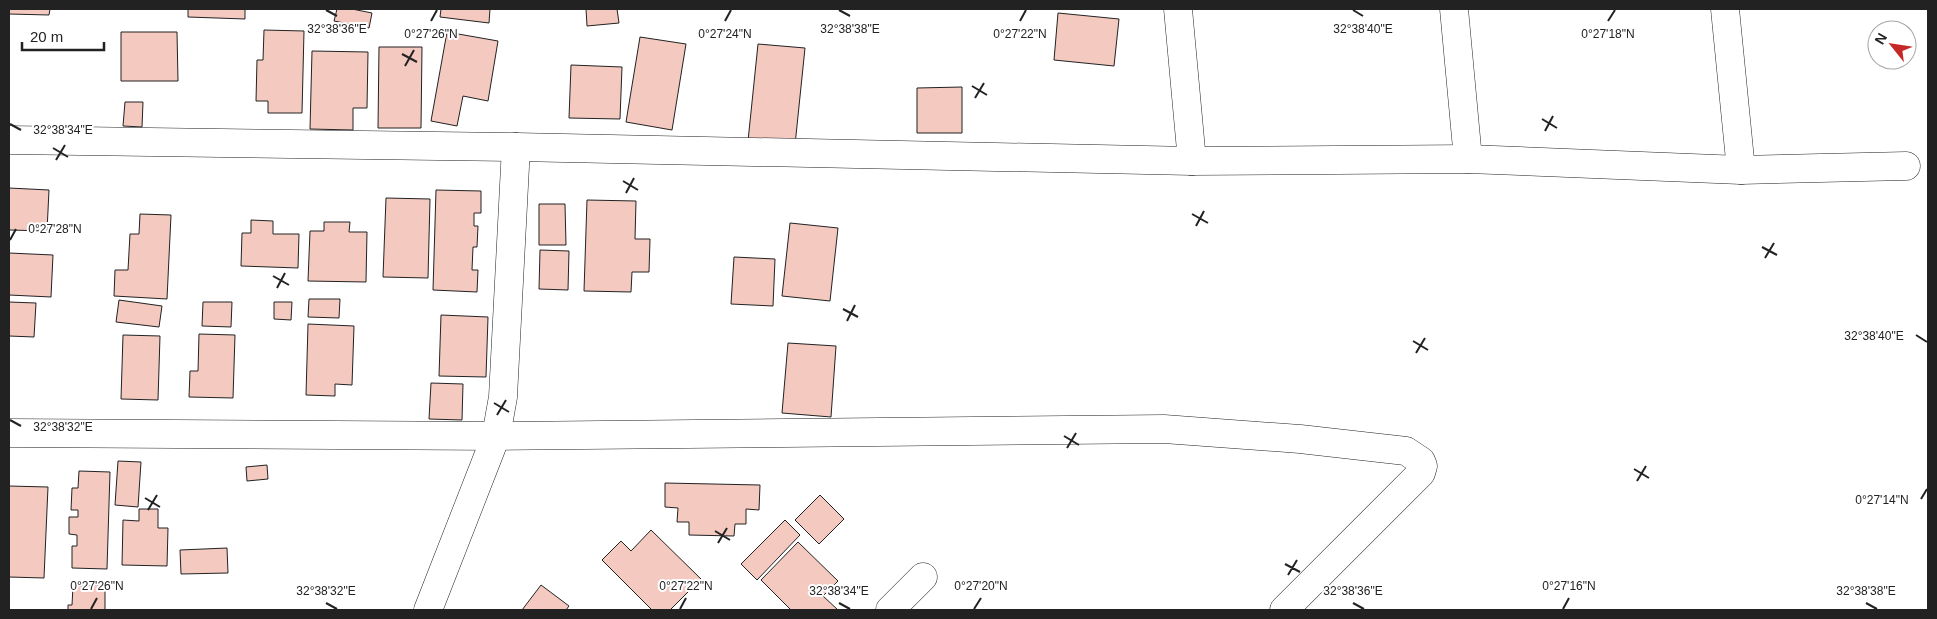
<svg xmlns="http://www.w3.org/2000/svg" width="1937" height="619" font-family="Arial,sans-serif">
	<rect width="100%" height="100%" fill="#fff"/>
	<g fill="#f3c9c0" stroke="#222">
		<polygon points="9,9 50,9 49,15 9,14"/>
		<polygon points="188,9 245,9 245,19 188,17"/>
		<polygon points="337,9 352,9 372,13 369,28 334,21"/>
		<polygon points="441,9 490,9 489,23 440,17"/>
		<polygon points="586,9 617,9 619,23 587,26"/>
		<polygon points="1058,13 1119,19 1114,66 1054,60"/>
		<polygon points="264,30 304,31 302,113 268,113 268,101 256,101 257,60 263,60"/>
		<polygon points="121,32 177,32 178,81 121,81"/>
		<polygon points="447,32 498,41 488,101 463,96 457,126 431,121"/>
		<polygon points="640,37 686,44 672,130 626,122"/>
		<polygon points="758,44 805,48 795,145 748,141"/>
		<polygon points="379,47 422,47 421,128 378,128"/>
		<polygon points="312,51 368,52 367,108 353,108 353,130 310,129"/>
		<polygon points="571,65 622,67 620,119 569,118"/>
		<polygon points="962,87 962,133 917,133 917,88"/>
		<polygon points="125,102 143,102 142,127 123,126"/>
		<polygon points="9,188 49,190 47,231 9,230"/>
		<polygon points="436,190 481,191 481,213 474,213 474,226 478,226 477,247 473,247 472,270 478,270 477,292 433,290"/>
		<polygon points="386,198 430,199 428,278 383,277"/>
		<polygon points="587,200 636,201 635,239 650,239 649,272 632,272 631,292 584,291"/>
		<polygon points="539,204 565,204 566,245 539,245"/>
		<polygon points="140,214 171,215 167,299 114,296 115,270 128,270 130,234 139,234"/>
		<polygon points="251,220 273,221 273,234 299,234 298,268 241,266 242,233 251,233"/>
		<polygon points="324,222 350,222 349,232 367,232 366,282 308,281 310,231 324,231"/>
		<polygon points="790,223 838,228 830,301 782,296"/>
		<polygon points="540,250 569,251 568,290 539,289"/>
		<polygon points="9,253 53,255 51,297 9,295"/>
		<polygon points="734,257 775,259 773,306 731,304"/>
		<polygon points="309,299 340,299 339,318 308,317"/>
		<polygon points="119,300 162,306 159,327 116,322"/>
		<polygon points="9,302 36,303 34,337 9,336"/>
		<polygon points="203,302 232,302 231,327 202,326"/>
		<polygon points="274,302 292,302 291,320 274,319"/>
		<polygon points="441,315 488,317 486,377 439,376"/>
		<polygon points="308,324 354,326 352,385 335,384 335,396 306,395"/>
		<polygon points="199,334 235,335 233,398 189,397 190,371 198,371"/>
		<polygon points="123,335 160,336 158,400 121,399"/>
		<polygon points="788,343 836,346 831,417 782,413"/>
		<polygon points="431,383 463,384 462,420 429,419"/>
		<polygon points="118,461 141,462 138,507 115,505"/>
		<polygon points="267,465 268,479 247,481 246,467"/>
		<polygon points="79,471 110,472 107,569 72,568 72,546 77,546 77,535 69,534 69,517 78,517 78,510 71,510 72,488 78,488"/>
		<polygon points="665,483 760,485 759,510 746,509 746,524 735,524 734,536 689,535 689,522 677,522 678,508 665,507"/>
		<polygon points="9,486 48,487 44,578 9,577"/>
		<polygon points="820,495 844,519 819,544 795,520"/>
		<polygon points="139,509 158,509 158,528 168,528 167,566 122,565 123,520 139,521"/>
		<polygon points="785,520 800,535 757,580 741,564"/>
		<polygon points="651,530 701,579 670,610 652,610 602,560 621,541 631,551"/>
		<polygon points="798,542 838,581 823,596 838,610 791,610 761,580"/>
		<polygon points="227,548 228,573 181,574 180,550"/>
		<polygon points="105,585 105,610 68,610 68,605 72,605 73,586"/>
		<polygon points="541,585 569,606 566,610 522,610"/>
	</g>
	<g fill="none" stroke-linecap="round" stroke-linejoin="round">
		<g stroke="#222" stroke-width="29">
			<g id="minor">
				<polyline points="1178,9 1192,161"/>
				<polyline points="1454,9 1468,159"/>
				<polyline points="1725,9 1741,170"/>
				<polyline points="9,140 516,147 1192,161 1468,159 1741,170 1906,166"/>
				<polyline points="9,433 496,436 1164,429 1300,439 1406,451 1421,461 1423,466 1421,473 1284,610"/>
				<polyline points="428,610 496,436 503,397 516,147"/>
				<polyline points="890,610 923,577"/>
			</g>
		</g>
		<use href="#minor" stroke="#fff" stroke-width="28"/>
	</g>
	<path fill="none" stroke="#222" stroke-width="2" d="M 326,10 L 337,16M 839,10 L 850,16M 1353,10 L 1363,16M 431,21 L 437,10M 725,21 L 731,10M 1020,21 L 1026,10M 1608,21 L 1615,10M 402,54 L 417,62M 405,66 L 414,50M 972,86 L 987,95M 975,98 L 984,83M 1542,119 L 1557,128M 10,124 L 21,130M 1545,131 L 1553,116M 53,148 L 68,157M 56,160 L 65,145M 623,181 L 638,190M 626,193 L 634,178M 1192,214 L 1208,223M 1196,226 L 1204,211M 10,240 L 16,229M 1762,247 L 1777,255M 1765,258 L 1774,243M 273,276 L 289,285M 277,288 L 285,273M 843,309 L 858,317M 847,321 L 855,305M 1916,335 L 1927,342M 1413,341 L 1428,350M 1416,353 L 1425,338M 494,403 L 509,412M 497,415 L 506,400M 10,420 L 21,426M 1064,436 L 1079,445M 1067,448 L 1076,433M 1634,469 L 1649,478M 1637,481 L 1646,466M 145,498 L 160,507M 1921,499 L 1927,489M 148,510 L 157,495M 715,531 L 730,540M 718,543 L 727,528M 1285,564 L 1300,572M 1288,575 L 1297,560M 326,603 L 337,609M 839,603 L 850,609M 1353,603 L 1364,609M 1866,603 L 1877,609M 91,609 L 97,598M 680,609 L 686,598M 974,609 L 981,598M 1563,609 L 1569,598"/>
	<g font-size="12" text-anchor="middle" fill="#222" stroke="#fff" stroke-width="4" stroke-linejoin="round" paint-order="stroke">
		<text x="337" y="33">32°38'36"E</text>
		<text x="850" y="33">32°38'38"E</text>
		<text x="1363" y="33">32°38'40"E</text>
		<text x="431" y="38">0°27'26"N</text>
		<text x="725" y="38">0°27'24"N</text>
		<text x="1020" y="38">0°27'22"N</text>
		<text x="1608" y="38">0°27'18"N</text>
		<text x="63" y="134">32°38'34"E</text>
		<text x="55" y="233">0°27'28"N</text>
		<text x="1874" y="340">32°38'40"E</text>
		<text x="63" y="431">32°38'32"E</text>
		<text x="1882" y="504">0°27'14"N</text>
		<text x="97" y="590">0°27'26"N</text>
		<text x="686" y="590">0°27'22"N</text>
		<text x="981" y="590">0°27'20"N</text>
		<text x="1569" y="590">0°27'16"N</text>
		<text x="326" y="595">32°38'32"E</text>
		<text x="839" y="595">32°38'34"E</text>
		<text x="1353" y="595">32°38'36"E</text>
		<text x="1866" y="595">32°38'38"E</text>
	</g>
	<rect width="1937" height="619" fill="none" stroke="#222222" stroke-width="20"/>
	<g transform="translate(1892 45) rotate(300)"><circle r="24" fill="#ffffff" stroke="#a7a7a7"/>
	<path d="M0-4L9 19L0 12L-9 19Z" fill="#c62828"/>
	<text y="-8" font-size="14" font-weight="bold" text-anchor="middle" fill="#222222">N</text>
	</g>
	<path d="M22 42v8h82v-8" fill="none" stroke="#222222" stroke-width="2.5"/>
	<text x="30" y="42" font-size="15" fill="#222222" stroke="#ffffff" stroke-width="4" paint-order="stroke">20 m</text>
</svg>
